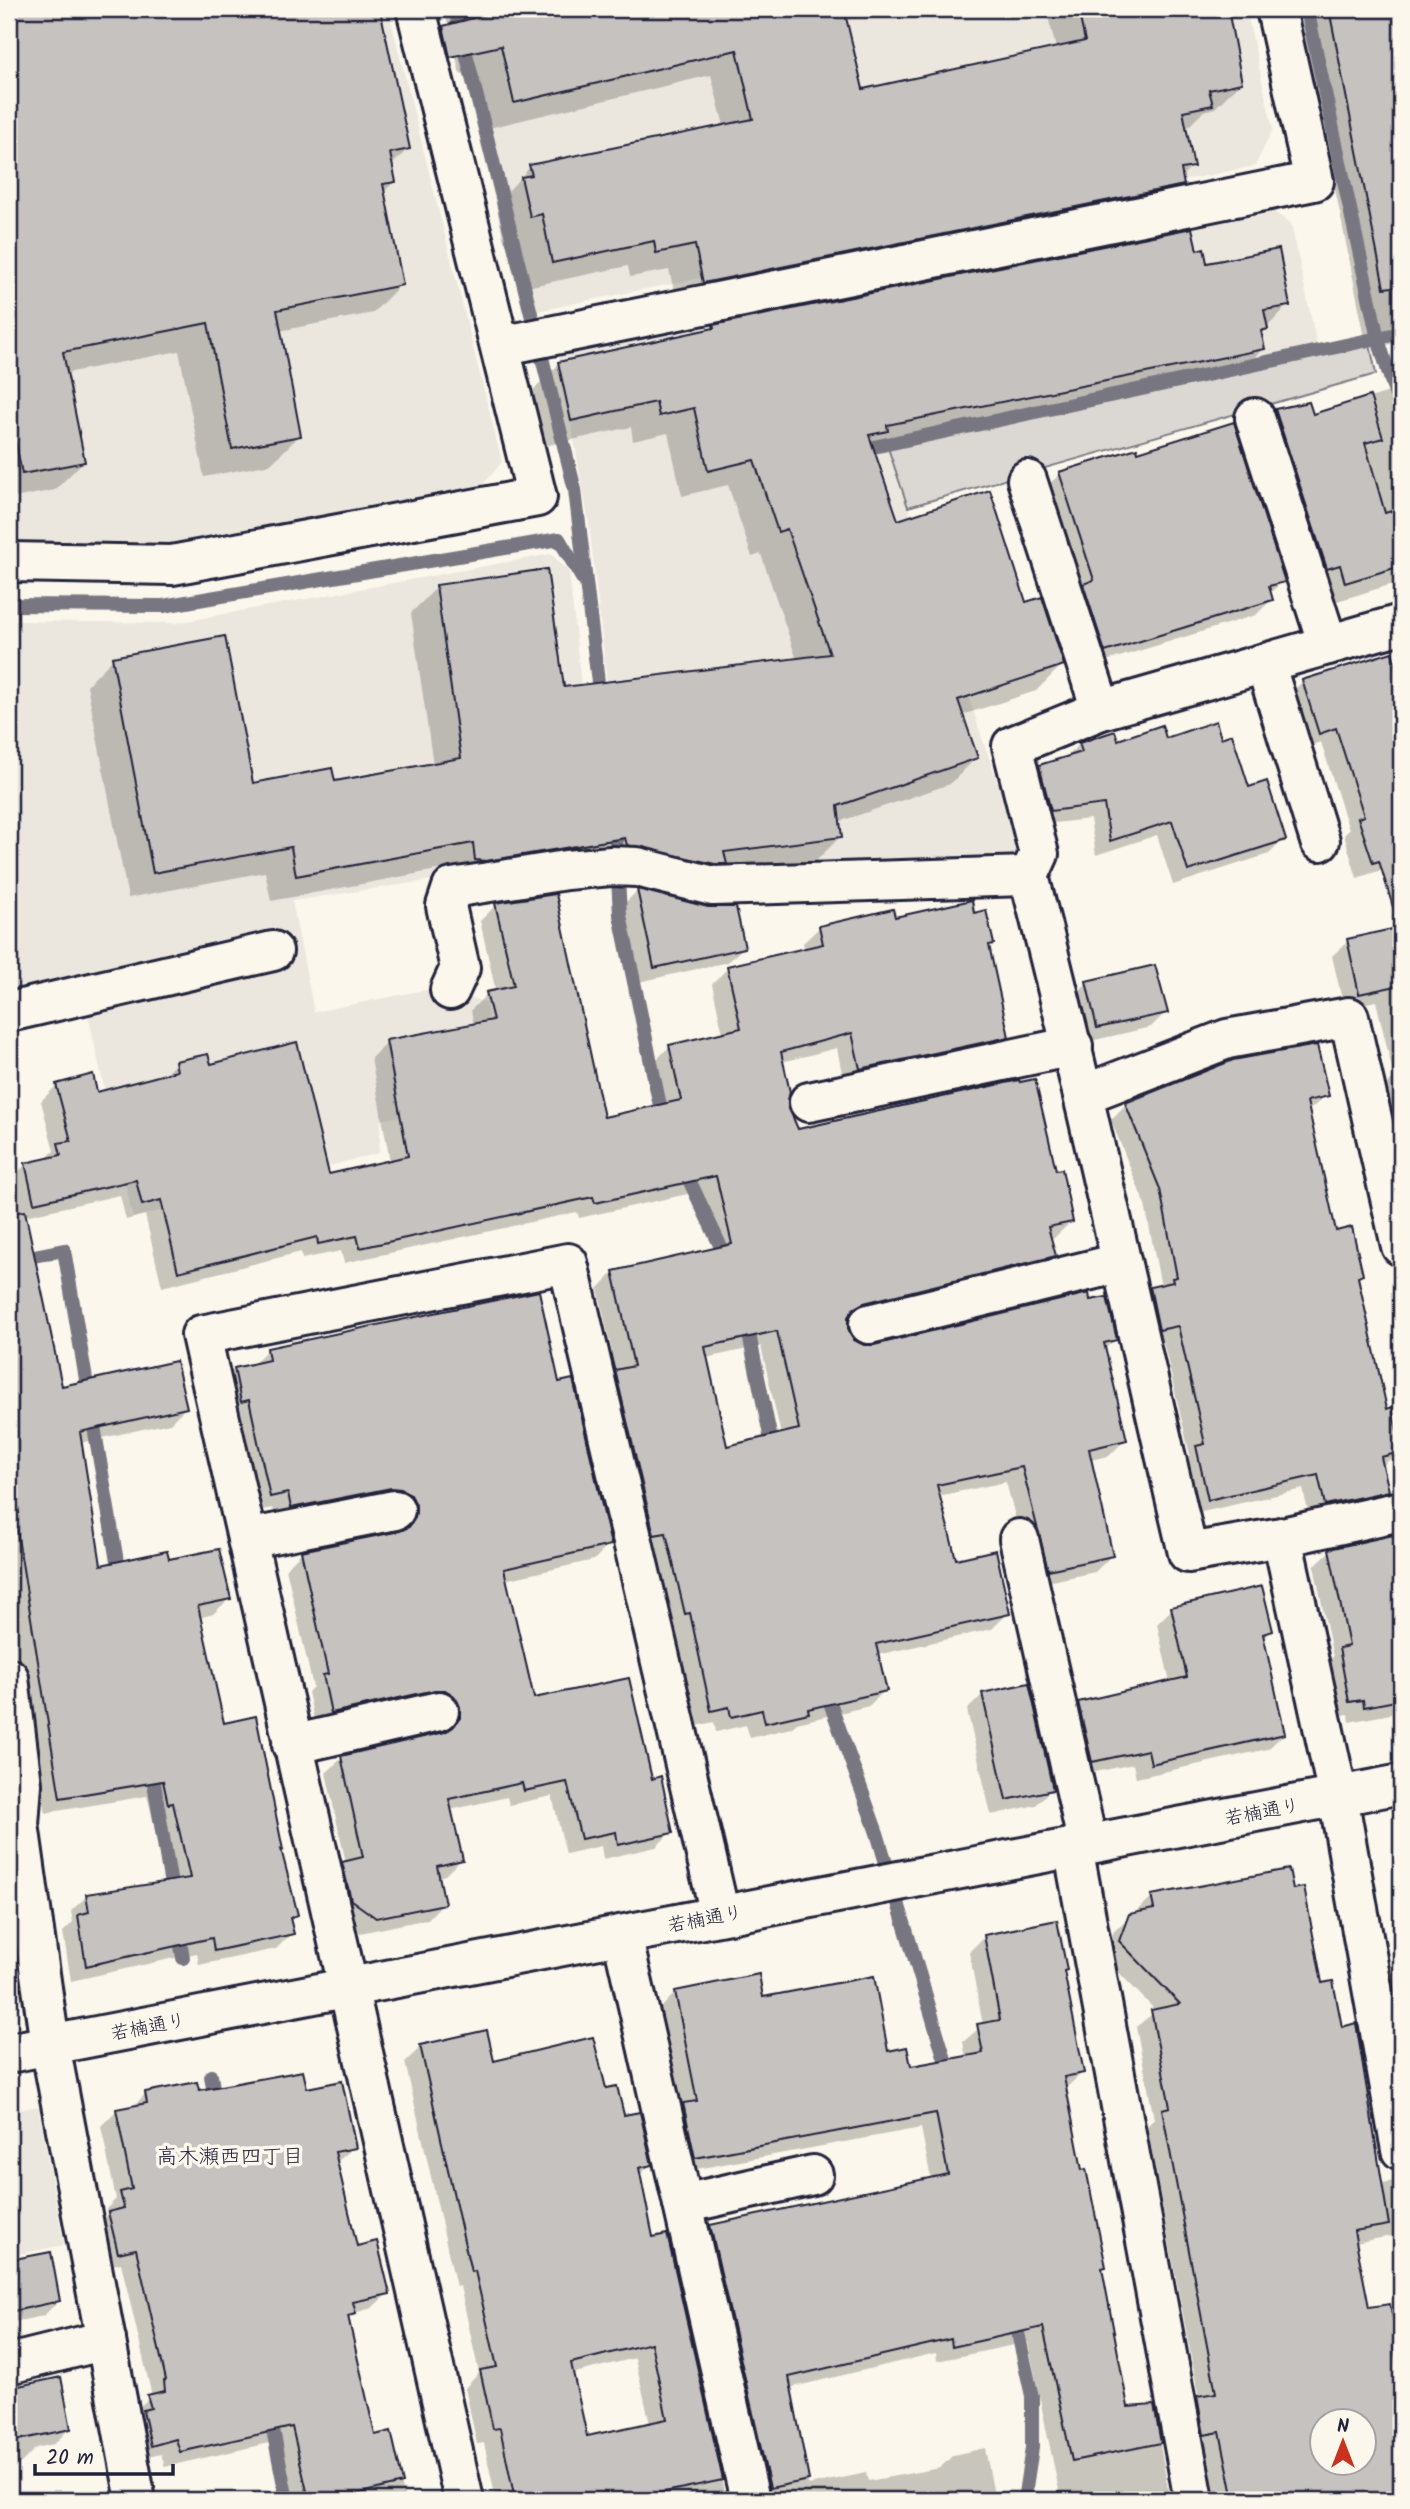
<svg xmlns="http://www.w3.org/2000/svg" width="1410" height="2509" font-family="Kalam,'Klee One',sans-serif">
	<rect width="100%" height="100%" fill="#fbf7ec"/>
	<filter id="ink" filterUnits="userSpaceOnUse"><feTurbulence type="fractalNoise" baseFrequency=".0143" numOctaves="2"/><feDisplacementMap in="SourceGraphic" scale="14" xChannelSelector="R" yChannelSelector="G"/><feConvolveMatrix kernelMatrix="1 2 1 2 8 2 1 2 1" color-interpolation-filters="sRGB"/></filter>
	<g filter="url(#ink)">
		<g fill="#ebe7df">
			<polygon points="9,9 388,9 502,462 475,494 184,543 9,543"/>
			<polygon points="463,9 1246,9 1273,129 1255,166 537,311"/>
			<polygon points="1314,9 1401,9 1401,329 1383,332"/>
			<polygon points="1264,206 1291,223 1319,355 889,448 983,741 1022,849 1009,866 725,873 626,848 589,523 558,352"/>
			<polygon points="551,554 569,572 599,855 292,901 314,1012 430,989 486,1002 498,1094 381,1120 379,1153 133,1218 87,1010 9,1028 9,621 176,623"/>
			<polygon points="38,2106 64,2245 9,2256 9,2112"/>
		</g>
		<polygon fill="#dbd8d3" stroke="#7e7d87" stroke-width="2" points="1370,344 1376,374 908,507 888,448"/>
		<g fill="#0003" fill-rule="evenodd">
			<polygon points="9,9 378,9 408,149 391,166 394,182 383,193 401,284 373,313 279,331 300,435 271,464 204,477 179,351 66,373 83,462 55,490 9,499"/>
			<polygon points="444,9 842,9 862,91 1056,48 1046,9 1158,9 1163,29 1240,83 1215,108 1204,111 1185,130 1192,166 1181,177 1182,184 1156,210 678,307 669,270 630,277 628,266 527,287 516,239 504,241 496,204 530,167 724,126 711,75 489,128 475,71 460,74"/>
			<polygon points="1299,9 1401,9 1401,342 1381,346 1379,340 1366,343"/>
			<polygon points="1195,252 1206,265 1288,305 1260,335 1263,349 1237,375 871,448 896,523 1025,604 1062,665 1036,691 962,715 976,758 950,784 838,822 840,837 814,863 712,876 450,885 447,868 271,901 265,872 128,898 87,685 113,659 251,785 334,783 433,765 411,613 437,587 562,689 797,660 761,554 752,557 728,485 682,496 668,433 633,441 631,427 545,446 533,390 559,364 710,331 714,327"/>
			<polygon points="1401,380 1401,575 1393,584 1321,606 1251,435 1275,411 1307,404 1311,416 1389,392"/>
			<polygon points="1060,474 1283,581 1269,594 1271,600 1256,615 1090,666 1044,489"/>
			<polygon points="1391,654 1401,684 1401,878 1397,865 1357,878 1344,835 1349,830 1321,742 1303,748 1287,697 1302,682"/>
			<polygon points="1164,740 1220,740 1248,789 1284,839 1269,854 1173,885 1157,835 1096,855 1090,819 1036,825 1025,782 1040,767 1064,759 1080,744"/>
			<polygon points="637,891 708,909 744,947 728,962 639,982 622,906"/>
			<path d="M 496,905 L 603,1119 L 664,1106 L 654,1062 L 670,1046 L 723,1034 L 712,984 L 728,968 L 805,950 L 803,943 L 820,927 L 973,915 L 992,943 L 987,948 L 1008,1037 L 991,1053 L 844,1084 L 837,1048 L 782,1062 L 786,1107 L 797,1131 L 1055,1172 L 1072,1221 L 1055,1237 L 1049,1239 L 1054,1256 L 1038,1272 L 846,1318 L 846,1329 L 852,1341 L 863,1347 L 874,1347 L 1089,1302 L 1115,1339 L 1104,1350 L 1125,1440 L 1109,1456 L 1090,1460 L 1111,1556 L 1095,1572 L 1033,1585 L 1006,1482 L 938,1496 L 955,1561 L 1008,1613 L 992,1629 L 877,1655 L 885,1690 L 869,1706 L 797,1723 L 791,1728 L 750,1738 L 746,1725 L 716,1732 L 714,1722 L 696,1726 L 674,1628 L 669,1629 L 600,1387 L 616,1371 L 598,1289 L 614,1272 L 714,1250 L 701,1191 L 579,1218 L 577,1212 L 344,1263 L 341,1251 L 302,1259 L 301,1252 L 162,1287 L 145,1215 L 126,1220 L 120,1195 L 25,1216 L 61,1388 L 185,1408 L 170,1423 L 80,1443 L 100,1567 L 167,1561 L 229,1599 L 213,1614 L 199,1618 L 223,1725 L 281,1850 L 296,1915 L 289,1922 L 292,1933 L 276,1949 L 199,1965 L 197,1953 L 71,1981 L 63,1932 L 73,1922 L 71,1911 L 87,1896 L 172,1882 L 158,1818 L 153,1819 L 147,1796 L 45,1813 L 42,1794 L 29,1796 L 9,1679 L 9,1199 L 14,1198 L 10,1180 L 26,1164 L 44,1160 L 54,1151 L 41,1101 L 57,1085 L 96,1094 L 162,1077 L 176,1063 L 209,1066 L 328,1176 L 390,1162 L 371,1058 L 387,1042 L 474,1026 L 471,1010 L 487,994 L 496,992 L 480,921 ZM 761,1346 L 781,1435 L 726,1448 L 706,1358 Z"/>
			<polygon points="1348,941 1390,967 1401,966 1401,1219 1380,1091 1394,1077 1376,1001 1344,1008 1332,956"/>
			<polygon points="1087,983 1166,1012 1151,1027 1082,1043 1072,998"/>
			<polygon points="1327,1095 1307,1112 1335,1233 1362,1275 1357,1279 1386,1411 1400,1451 1381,1467 1387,1491 1371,1506 1310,1520 1303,1489 1193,1514 1181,1463 1190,1455 1163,1341 1144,1345 1135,1304 1150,1289 1161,1287 1145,1205 1111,1120 1126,1104"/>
			<polygon points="268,1349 558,1384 609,1544 594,1560 505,1580 532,1700 651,1781 671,1832 656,1847 603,1859 601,1846 566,1854 552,1796 509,1805 507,1797 450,1810 461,1860 445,1875 437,1877 443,1903 428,1919 360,1933 336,1915 328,1879 346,1863 326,1773 342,1758 445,1734 446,1723 316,1728 308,1692 313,1687 286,1568 302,1552 401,1533 402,1521 276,1522 273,1508 255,1511 219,1384 235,1369 251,1366"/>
			<polygon points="1401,1534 1401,1712 1349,1722 1348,1714 1334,1716 1324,1665 1333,1657 1314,1566 1330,1551"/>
			<polygon points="1172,1609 1271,1631 1263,1639 1284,1734 1268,1749 1136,1778 1133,1764 1077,1776 1064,1719 1079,1703 1170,1683 1157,1624"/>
			<polygon points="983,1694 1051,1789 1036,1805 991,1815 967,1710"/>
			<path d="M 1152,1897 L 1321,1985 L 1341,2029 L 1352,2026 L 1382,2183 L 1401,2180 L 1401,2234 L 1355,2243 L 1367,2309 L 1381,2307 L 1401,2416 L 1401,2500 L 1198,2500 L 1182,2414 L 1199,2398 L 1147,2126 L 1154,2119 L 1136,2027 L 1156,2011 L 1104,1957 L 1114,1931 ZM 1322,2422 L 1364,2422 L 1364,2464 L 1322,2464 Z"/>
			<polygon points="985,1936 1062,1972 1082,2073 1065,2089 1126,2409 1153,2407 1170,2500 1061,2500 1028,2342 937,2361 936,2353 789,2388 808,2485 866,2473 868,2481 940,2468 953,2455 985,2448 995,2500 754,2500 695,2242 711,2227 931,2179 921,2128 680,2172 680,2108 660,2009 675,1993 762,1999 886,2053 910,2068 966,2058 963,2042 983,2025 969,1952"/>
			<polygon points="1400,1958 1401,2025 1395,2026 1385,1974"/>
			<path d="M 421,2047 L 605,2090 L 623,2117 L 650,2165 L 639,2176 L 652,2239 L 666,2236 L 726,2500 L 496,2500 L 484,2443 L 477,2444 L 465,2388 L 479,2373 L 460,2286 L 456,2287 L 405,2062 ZM 635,2358 L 650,2424 L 586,2438 L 571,2374 Z"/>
			<polygon points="305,2090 354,2147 336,2163 356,2248 388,2293 372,2308 354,2313 347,2321 373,2437 390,2433 405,2500 290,2500 277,2441 165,2467 161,2454 136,2460 133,2412 152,2396 121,2263 103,2267 94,2228 107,2215 106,2209 116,2199 101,2126 117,2110 133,2107 146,2093"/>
			<polygon points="49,2254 59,2301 43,2316 9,2323 9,2262"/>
			<polygon points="60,2379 69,2429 54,2444 36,2448 21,2463 9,2465 9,2386"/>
		</g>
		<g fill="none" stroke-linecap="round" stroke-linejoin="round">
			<g stroke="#787681" stroke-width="14">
				<polyline points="455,9 575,490 600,699"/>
				<polyline points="1307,9 1378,339 1401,412"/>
				<polyline points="855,451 1401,333"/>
				<polyline points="9,605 163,606 559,539 582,578"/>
				<polyline points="615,820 620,915 663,1120"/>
				<polyline points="682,1165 729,1264"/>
				<polyline points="9,1261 64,1250 120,1579"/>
				<polyline points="746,1320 774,1454"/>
				<polyline points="824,1686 877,1833 950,2076"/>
				<polyline points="151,1765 173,1897"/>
				<polyline points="178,1927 183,1958"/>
				<polyline points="211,2076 216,2105"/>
				<polyline points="1014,2315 1032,2396 1032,2448 1024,2500"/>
				<polyline points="270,2415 287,2500"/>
			</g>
		</g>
		<g fill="#c6c2c0" stroke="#22223b" stroke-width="2" fill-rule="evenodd">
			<polygon points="9,9 380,9 410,149 390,153 396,182 383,184 403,285 277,310 301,436 232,449 208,323 63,352 85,462 22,474 9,408"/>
			<polygon points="492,9 844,9 863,89 1085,41 1078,9 1228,9 1242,83 1209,90 1213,105 1183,111 1194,167 1181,169 1184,185 703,283 695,245 656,253 654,241 552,263 542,214 530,217 521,177 532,175 529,165 753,119 737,50 514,103 501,46 450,57 443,26 493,13"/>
			<polygon points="1329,9 1401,9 1401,286 1384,288"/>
			<polygon points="1192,228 1197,250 1204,248 1207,263 1279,249 1290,306 1264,310 1268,329 1261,331 1265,349 887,425 888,431 869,435 898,520 990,490 1026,602 1042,597 1064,665 958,700 978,758 838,806 842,837 724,852 727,864 715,864 627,845 625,838 486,861 475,860 473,843 296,876 291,847 153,873 112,657 225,636 253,783 332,768 335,781 461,758 436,585 547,569 564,687 830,654 787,529 778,532 754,460 708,471 694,408 659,416 656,402 571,421 558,362 714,328 713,325"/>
			<polygon points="1370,396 1383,438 1365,443 1385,513 1401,508 1401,566 1345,583 1340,565 1327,569 1275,409 1309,402 1313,414"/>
			<polygon points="1234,422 1285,582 1269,586 1273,600 1105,652 1083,584 1094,580 1059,472 1137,448 1138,452"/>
			<polygon points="1392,652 1401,682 1401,906 1393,907 1379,861 1373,863 1358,818 1364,816 1336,728 1319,734 1302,680"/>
			<polygon points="1216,721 1221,738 1232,734 1249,787 1267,781 1286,840 1188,871 1172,821 1110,841 1104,804 1051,811 1039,765 1082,752 1079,743 1115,731 1118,740 1162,725 1166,738"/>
			<polygon points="637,889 708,907 736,907 745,948 654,968"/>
			<path d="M 556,894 L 604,1117 L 681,1100 L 669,1045 L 741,1028 L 727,966 L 823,944 L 819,926 L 893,909 L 895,917 L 972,900 L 974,913 L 986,910 L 994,944 L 989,945 L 1009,1037 L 860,1069 L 852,1033 L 781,1052 L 790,1092 L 788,1106 L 798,1129 L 1019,1080 L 1020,1082 L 1035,1079 L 1056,1170 L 1062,1169 L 1073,1222 L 1048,1227 L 1056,1256 L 864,1303 L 853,1309 L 848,1317 L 848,1328 L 854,1340 L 864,1345 L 874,1345 L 1089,1293 L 1090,1300 L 1107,1297 L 1117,1340 L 1104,1343 L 1127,1440 L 1089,1449 L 1113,1556 L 1048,1570 L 1022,1467 L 937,1485 L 956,1559 L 996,1550 L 1010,1614 L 876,1644 L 887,1691 L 808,1709 L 809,1713 L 765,1723 L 762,1710 L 731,1717 L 729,1707 L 711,1711 L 690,1613 L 685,1614 L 666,1533 L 654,1535 L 615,1370 L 634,1366 L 613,1271 L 732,1244 L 716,1176 L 595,1203 L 593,1197 L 360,1248 L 357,1236 L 318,1244 L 317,1237 L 178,1272 L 161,1200 L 142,1205 L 136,1180 L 34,1203 L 25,1163 L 61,1155 L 58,1143 L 71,1141 L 56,1084 L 93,1074 L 97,1092 L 177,1071 L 175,1061 L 208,1054 L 211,1064 L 297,1042 L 329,1174 L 408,1156 L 386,1040 L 493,1020 L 486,992 L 514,986 L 495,903 ZM 777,1331 L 799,1429 L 727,1446 L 705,1347 Z"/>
			<polygon points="1401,927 1401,985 1359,994 1347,939"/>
			<polygon points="1155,965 1168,1013 1097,1028 1086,981"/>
			<polygon points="1317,1045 1329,1096 1307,1101 1336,1231 1352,1227 1363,1275 1358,1277 1387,1409 1392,1407 1401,1452 1381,1457 1389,1491 1325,1505 1318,1475 1208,1500 1196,1446 1205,1444 1178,1326 1159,1330 1150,1287 1173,1282 1172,1278 1177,1277 1160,1189 1125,1103 1233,1060"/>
			<polygon points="25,1211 62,1386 176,1361 187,1408 80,1432 101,1565 167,1551 169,1559 219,1549 231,1599 198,1606 224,1723 256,1716 283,1850 281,1849 298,1915 290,1918 294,1934 214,1951 212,1938 86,1966 78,1915 89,1912 86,1894 190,1878 173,1803 168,1804 163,1781 60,1798 14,1513 19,1513 9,1452 9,1213"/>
			<polygon points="539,1291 559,1382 573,1379 611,1545 504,1569 534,1698 629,1678 652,1779 661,1776 673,1833 618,1845 616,1832 581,1839 567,1782 524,1791 522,1783 449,1799 463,1860 437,1866 445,1904 376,1918 351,1900 342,1862 363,1857 341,1756 445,1732 453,1727 460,1718 460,1707 454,1696 445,1690 435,1690 331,1713 323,1675 328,1674 301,1551 400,1531 409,1527 415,1518 416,1505 411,1495 401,1489 391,1488 291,1508 288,1493 270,1497 249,1400 241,1402 234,1368 269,1360 267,1348"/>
			<polygon points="1398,1534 1401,1549 1401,1700 1364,1707 1363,1700 1349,1702 1339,1648 1349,1646 1329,1549"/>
			<polygon points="1262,1586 1273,1631 1263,1634 1285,1734 1151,1764 1148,1750 1092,1762 1078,1702 1187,1677 1171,1607"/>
			<polygon points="1029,1683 1053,1790 1006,1800 982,1693"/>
			<path d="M 1289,1869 L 1293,1889 L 1304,1887 L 1322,1983 L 1333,1981 L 1342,2027 L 1356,2023 L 1389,2225 L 1354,2231 L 1369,2307 L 1390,2304 L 1399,2347 L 1394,2348 L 1401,2386 L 1401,2500 L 1234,2500 L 1220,2432 L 1204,2435 L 1197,2396 L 1216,2393 L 1162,2109 L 1170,2107 L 1151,2010 L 1180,2004 L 1119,1941 L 1129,1914 L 1154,1909 L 1151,1895 ZM 1322,2421 L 1364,2421 L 1364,2463 L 1322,2463 Z"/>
			<polygon points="1057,1920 1067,1970 1064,1971 1084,2073 1064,2077 1082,2170 1086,2169 1106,2267 1102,2268 1128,2407 1154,2405 1161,2443 1072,2461 1043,2327 952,2347 951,2339 789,2377 809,2480 770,2488 710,2225 948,2174 936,2113 695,2158 683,2103 697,2101 675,1991 759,1974 763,1997 874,1976 888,2051 907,2047 911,2066 983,2053 977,2024 1000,2020 984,1935"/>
			<path d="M 487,2030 L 494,2061 L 593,2037 L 606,2088 L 617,2086 L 624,2115 L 640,2112 L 652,2165 L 639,2168 L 653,2237 L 667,2234 L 723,2480 L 626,2500 L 515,2500 L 500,2428 L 493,2429 L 480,2370 L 497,2367 L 475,2271 L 471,2272 L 420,2045 ZM 651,2343 L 667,2419 L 587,2436 L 571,2363 Z"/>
			<polygon points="303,2071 307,2088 342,2081 356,2148 335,2152 357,2246 377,2241 390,2294 353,2302 356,2314 348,2316 375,2435 391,2431 403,2483 356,2494 357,2500 309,2500 292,2427 180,2452 176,2439 151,2446 143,2410 151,2408 147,2395 165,2391 164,2381 166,2380 136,2249 118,2253 108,2212 124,2208 120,2192 132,2189 116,2109 147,2103 145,2092 197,2082 199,2090"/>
			<polygon points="51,2252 60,2301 9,2312 9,2260"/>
			<polygon points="61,2377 71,2429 9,2442 9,2388"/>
		</g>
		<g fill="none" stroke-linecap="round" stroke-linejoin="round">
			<g stroke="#22223b" stroke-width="44">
				<g id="minor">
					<polyline points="501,346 1314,181 1276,9"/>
					<polyline points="1255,418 1328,645"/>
					<polyline points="1027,480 1101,710"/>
					<polyline points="9,562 172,565 537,497 416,9"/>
					<path d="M 1401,624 L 1101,710 L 1012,746 L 1039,854 L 1029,876 C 1087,1100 1135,1327 1188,1553 L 1282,1537 L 1338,1796 L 1401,2150"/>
					<polyline points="1265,663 1320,841"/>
					<polyline points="450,990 460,968 446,906 452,888 566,870 611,866 637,867 713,886 1029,876"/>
					<polyline points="9,1012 273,951"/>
					<polyline points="1085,1094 1227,1039 1349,1017 1401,1246"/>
					<polyline points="809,1102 1073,1046"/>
					<polyline points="869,1324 1120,1263"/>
					<polyline points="1282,1537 1401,1511"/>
					<polyline points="247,1539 395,1510"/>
					<polyline points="1019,1539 1088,1845"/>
					<polyline points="9,1678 22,1784 19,1824"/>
					<polyline points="292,1745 439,1711"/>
					<polyline points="9,1826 19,1824 50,2045 136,2500"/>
					<polyline points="1073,1847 1194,2500"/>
					<polyline points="622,1935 750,2500"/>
					<polyline points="683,2204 813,2175"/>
					<polyline points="9,2364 106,2340"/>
					<polyline points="464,2500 201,1335 568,1263 720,1915"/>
				</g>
			</g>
			<g stroke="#22223b" stroke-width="44">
				<polyline id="tertiary" points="9,2053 1401,1784"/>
			</g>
			<use href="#minor" stroke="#fbf7ec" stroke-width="38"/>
			<use href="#tertiary" stroke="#fbf7ec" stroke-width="38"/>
		</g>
	</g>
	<g text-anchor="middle" stroke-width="7" stroke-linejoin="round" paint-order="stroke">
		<g font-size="19" fill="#22223b" stroke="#fbf7ec">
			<text transform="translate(1262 1811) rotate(-11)" y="7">若楠通り</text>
			<text transform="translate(705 1918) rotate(-11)" y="7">若楠通り</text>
			<text transform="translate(148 2026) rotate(-11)" y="7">若楠通り</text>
		</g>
		<g font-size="21" fill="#22223b" stroke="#fbf7ec">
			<text x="230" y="2163">高木瀬西四丁目</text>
		</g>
	</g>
	<rect width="1410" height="2509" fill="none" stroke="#fbf7ec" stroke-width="35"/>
	<rect x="18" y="18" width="1375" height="2474" fill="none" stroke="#22223b" stroke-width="2.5" filter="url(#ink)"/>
	<g transform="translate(1343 2442)"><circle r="33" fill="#fbf7ec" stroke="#a4a2a5" stroke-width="2"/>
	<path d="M0-5L12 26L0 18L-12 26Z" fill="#c8321e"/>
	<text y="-10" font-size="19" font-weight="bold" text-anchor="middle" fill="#22223b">N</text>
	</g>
	<path d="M35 2464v10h138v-10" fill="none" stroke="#22223b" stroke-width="3.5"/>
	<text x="46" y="2464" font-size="21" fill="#22223b" stroke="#fbf7ec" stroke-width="5" paint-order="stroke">20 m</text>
</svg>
